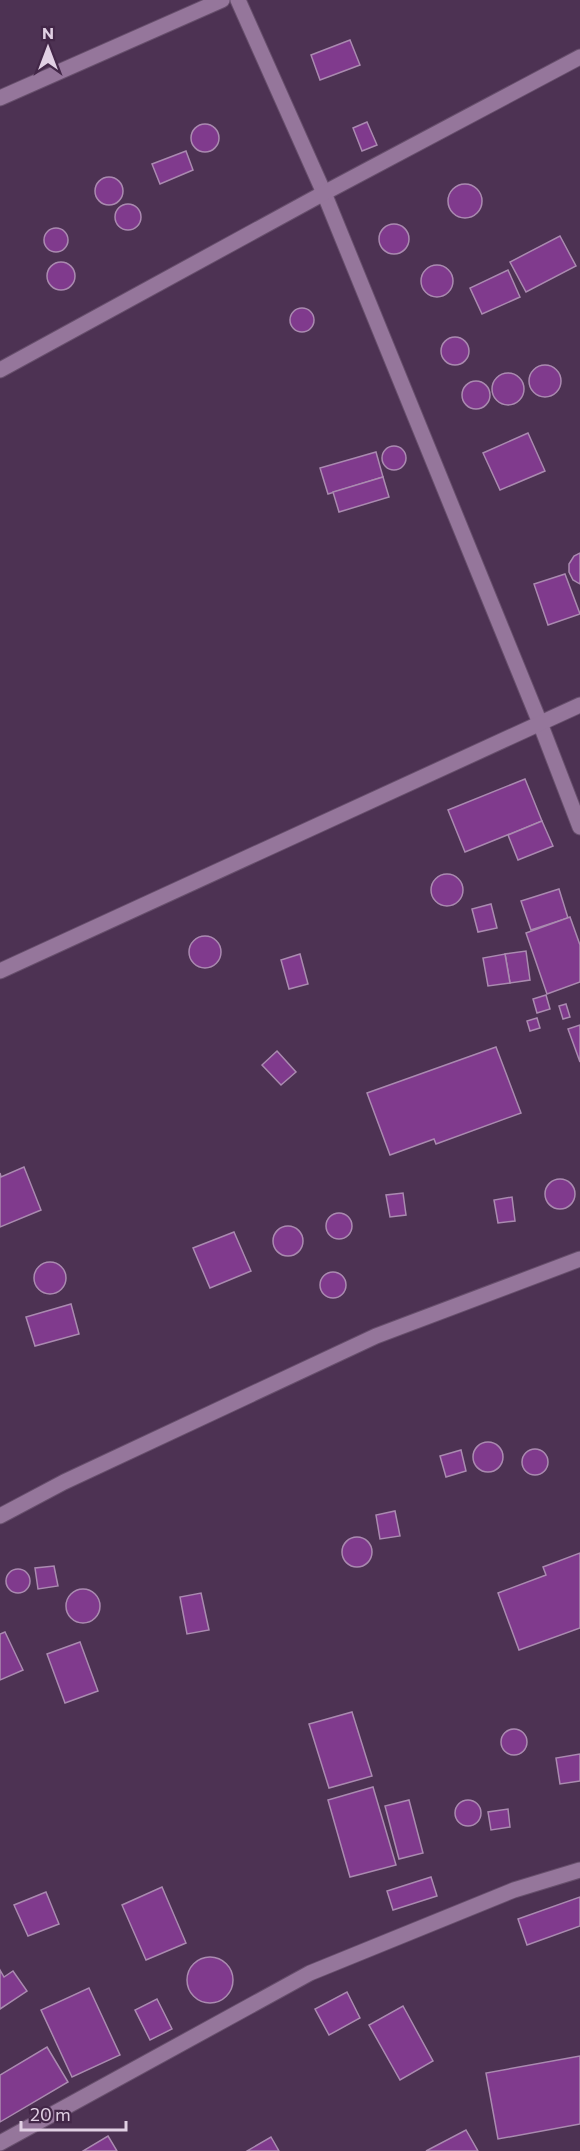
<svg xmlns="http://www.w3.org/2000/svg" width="580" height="2151" font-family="Commissioner,sans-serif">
	<rect width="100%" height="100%" fill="#4d3253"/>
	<g fill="#803a8d" stroke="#aa8ab0" stroke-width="1.5">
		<polygon points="350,40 360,65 320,80 311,55"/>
		<polygon points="367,122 377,145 362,151 353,128"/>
		<circle cx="205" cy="138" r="14"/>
		<polygon points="186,151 193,170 160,184 152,164"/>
		<circle cx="109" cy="191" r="14"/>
		<circle cx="465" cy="201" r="17"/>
		<circle cx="128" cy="217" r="13"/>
		<circle cx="394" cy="239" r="15"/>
		<circle cx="56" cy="240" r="12"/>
		<polygon points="560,236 576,266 526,292 510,262"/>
		<circle cx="61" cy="276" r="14"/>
		<circle cx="437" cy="281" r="16"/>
		<polygon points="508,270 520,297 482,314 470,288"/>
		<circle cx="302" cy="320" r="12"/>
		<circle cx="455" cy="351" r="14"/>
		<circle cx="545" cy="381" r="16"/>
		<circle cx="508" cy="389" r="16"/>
		<circle cx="476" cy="395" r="14"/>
		<polygon points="528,433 545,471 500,490 483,453"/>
		<circle cx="394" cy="458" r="12"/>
		<polygon points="376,452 383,477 328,494 320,468"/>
		<polygon points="383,477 389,497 339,512 333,492"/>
		<polygon points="580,553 580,584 573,580 569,572 569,564 574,556"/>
		<polygon points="565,574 580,614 548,625 534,584"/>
		<polygon points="525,779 542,821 465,852 448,810"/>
		<polygon points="542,821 553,846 518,860 508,835"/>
		<circle cx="447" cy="890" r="16"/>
		<polygon points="559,889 568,918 531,930 521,901"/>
		<polygon points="491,904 497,928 478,932 472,909"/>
		<polygon points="570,917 580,945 580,982 547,994 526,933"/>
		<circle cx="205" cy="952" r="16"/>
		<polygon points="526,951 530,980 510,983 505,954"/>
		<polygon points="300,954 308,984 289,989 281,960"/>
		<polygon points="505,954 510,983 488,986 483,958"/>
		<polygon points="546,995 550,1009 537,1013 533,999"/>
		<polygon points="566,1004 570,1017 563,1019 559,1006"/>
		<polygon points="537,1018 540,1028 530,1031 527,1021"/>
		<polygon points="580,1025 580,1062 568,1029"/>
		<polygon points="496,1047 521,1113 436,1144 434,1139 390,1155 367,1093"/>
		<polygon points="277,1051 296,1072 281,1085 262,1065"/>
		<polygon points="24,1167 41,1210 0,1227 0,1173 1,1177"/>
		<circle cx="560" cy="1194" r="15"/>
		<polygon points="403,1193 406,1215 390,1217 386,1195"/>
		<polygon points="512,1197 515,1221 498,1223 494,1200"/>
		<circle cx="339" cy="1226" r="13"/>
		<circle cx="288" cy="1241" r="15"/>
		<polygon points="234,1232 251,1271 210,1288 193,1248"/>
		<circle cx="50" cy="1278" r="16"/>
		<circle cx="333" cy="1285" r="13"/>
		<polygon points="71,1304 79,1334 35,1346 26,1317"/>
		<circle cx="488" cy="1457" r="15"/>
		<circle cx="535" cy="1462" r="13"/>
		<polygon points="461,1450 466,1471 446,1477 440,1456"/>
		<polygon points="395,1511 400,1536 380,1539 376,1515"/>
		<circle cx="357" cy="1552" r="15"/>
		<polygon points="580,1553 580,1628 519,1650 498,1593 546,1575 543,1567"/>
		<polygon points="54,1566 58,1586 38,1589 35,1568"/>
		<circle cx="18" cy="1581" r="12"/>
		<circle cx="83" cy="1606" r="17"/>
		<polygon points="201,1593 209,1630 187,1634 180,1597"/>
		<polygon points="5,1632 23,1670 0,1680 0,1634"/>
		<polygon points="80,1642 98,1691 65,1703 47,1654"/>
		<polygon points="352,1712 372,1776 329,1788 309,1724"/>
		<circle cx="514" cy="1742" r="13"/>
		<polygon points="580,1754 580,1781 560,1784 556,1758"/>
		<polygon points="373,1787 396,1865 350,1877 328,1800"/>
		<circle cx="468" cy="1813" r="13"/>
		<polygon points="409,1800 423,1853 399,1859 385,1806"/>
		<polygon points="508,1809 510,1827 491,1830 488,1812"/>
		<polygon points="431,1877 437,1896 393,1910 387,1891"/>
		<polygon points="162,1887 186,1943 146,1960 122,1905"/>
		<polygon points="46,1892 59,1924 28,1936 14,1905"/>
		<polygon points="580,1897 580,1926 527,1945 518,1919"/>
		<circle cx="210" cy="1980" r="23"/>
		<polygon points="0,1970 4,1977 13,1971 27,1991 0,2009"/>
		<polygon points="89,1988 120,2055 72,2077 41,2010"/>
		<polygon points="347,1992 360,2018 329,2035 315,2009"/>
		<polygon points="157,1999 172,2029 150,2040 135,2010"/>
		<polygon points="403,2006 433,2061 400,2080 369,2025"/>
		<polygon points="47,2047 68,2082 0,2122 0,2075"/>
		<polygon points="580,2056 580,2124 498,2139 486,2073"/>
		<polygon points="466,2130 478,2151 426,2151"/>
		<polygon points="108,2136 117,2151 83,2151"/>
		<polygon points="271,2137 279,2151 247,2151"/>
	</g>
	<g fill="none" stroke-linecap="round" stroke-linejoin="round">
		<g stroke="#674f6c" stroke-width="17">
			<g id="street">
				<polyline points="238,0 324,193 540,723 580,827"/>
				<polyline points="0,98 222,0"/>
				<polyline points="0,370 324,193 580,57"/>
				<polyline points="0,971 580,705"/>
				<polyline points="0,1516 64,1482 376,1336 580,1259"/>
				<polyline points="0,2143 310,1973 514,1890 580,1870"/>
			</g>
		</g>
		<use href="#street" stroke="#95769b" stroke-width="15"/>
	</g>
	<g transform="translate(48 48)" stroke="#432748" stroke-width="4.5" paint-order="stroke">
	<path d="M0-4.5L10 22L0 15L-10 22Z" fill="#e1d0e4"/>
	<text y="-9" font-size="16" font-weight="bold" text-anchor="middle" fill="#e1d0e4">N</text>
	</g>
	<path d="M21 2121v9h105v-9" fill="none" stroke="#e1d0e4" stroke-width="3"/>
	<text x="30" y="2121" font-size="18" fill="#e1d0e4" stroke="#432748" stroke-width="4.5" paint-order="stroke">20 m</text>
</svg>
